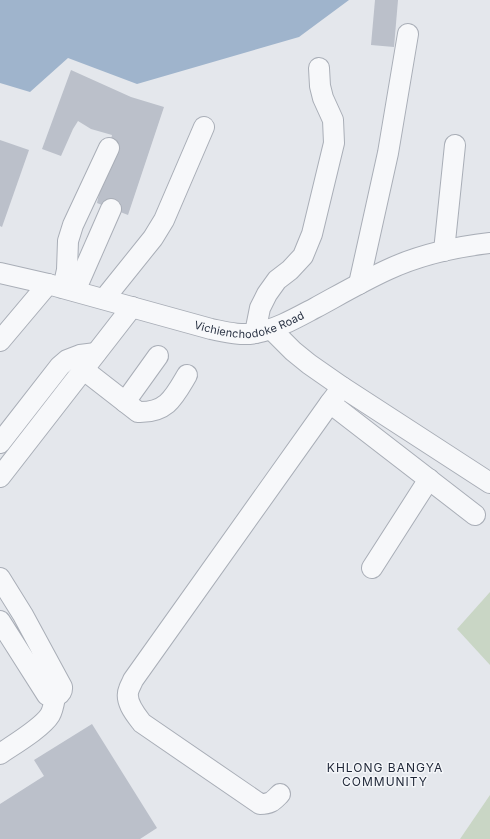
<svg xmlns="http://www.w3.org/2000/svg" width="490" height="839" font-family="Inter,sans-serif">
	<rect width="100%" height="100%" fill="#e4e7ec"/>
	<g fill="#c9d6c5">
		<polygon points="490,592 490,665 457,629"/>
		<polygon points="490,795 490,839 460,839"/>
	</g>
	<polygon fill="#9fb4cc" points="0,0 349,0 299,37 137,84 68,58 30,92 0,83"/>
	<g fill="#bbc0ca">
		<polygon points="375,0 398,0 394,47 371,45"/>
		<polygon points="71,70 131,97 164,107 128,215 97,203 112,135 91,129 78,121 73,129 61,156 42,149"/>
		<polygon points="0,140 29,150 2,227 0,226"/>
		<polygon points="92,724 157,828 140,839 0,839 0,804 44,776 34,760"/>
	</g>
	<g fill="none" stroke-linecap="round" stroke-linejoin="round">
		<g stroke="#a9aeb7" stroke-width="22">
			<g id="minor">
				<polyline points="444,251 455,145"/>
				<path id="s1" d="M 0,273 L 48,284 L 211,329 C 226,332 241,336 256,333 C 277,329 296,318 315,308 C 339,295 363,281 387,270 C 419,255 455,247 490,243"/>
				<polyline points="359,284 388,153 408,34"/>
				<polyline points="63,288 67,270 68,241 73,225 109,148"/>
				<polyline points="75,291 111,209"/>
				<polyline points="104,299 153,238 164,220 204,127"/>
				<polyline points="271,329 293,351 309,364 342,387 490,483"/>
				<polyline points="255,333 260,308 267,294 277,280 290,270 303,256 312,234 334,143 333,120 323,98 320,86 319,68"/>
				<polyline points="0,341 48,284"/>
				<path d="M 84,370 L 138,412 C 167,413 174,397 187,375"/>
				<polyline points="125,402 158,356"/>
				<polyline points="330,403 475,515"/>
				<polyline points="0,443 60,366 67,360 80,355 96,353"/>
				<polyline points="0,477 132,307"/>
				<polyline points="372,568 429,479"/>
				<path d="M 0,578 L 23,615 L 62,687 C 63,695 54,699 47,695 L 0,621"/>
				<path d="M 0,754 C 13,745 42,728 50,715 C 53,710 54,703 55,697"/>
				<path d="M 280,794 C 273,801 271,804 260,804 L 142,723 C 135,714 124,701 129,689 C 130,686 132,683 133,680 L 330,403 L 342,387"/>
			</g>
		</g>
		<use href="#minor" stroke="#f7f8fa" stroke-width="20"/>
	</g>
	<g text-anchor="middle" stroke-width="3" stroke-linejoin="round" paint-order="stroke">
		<g font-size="11" fill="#2b3445" stroke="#f4f6f9">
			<text dy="4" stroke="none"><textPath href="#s1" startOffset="258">Vichienchodoke Road</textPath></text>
		</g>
		<g font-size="12" letter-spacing="1" fill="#1d2536" stroke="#f4f6f9">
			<text x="385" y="772">KHLONG BANGYA<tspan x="385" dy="14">COMMUNITY</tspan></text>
		</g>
	</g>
</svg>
